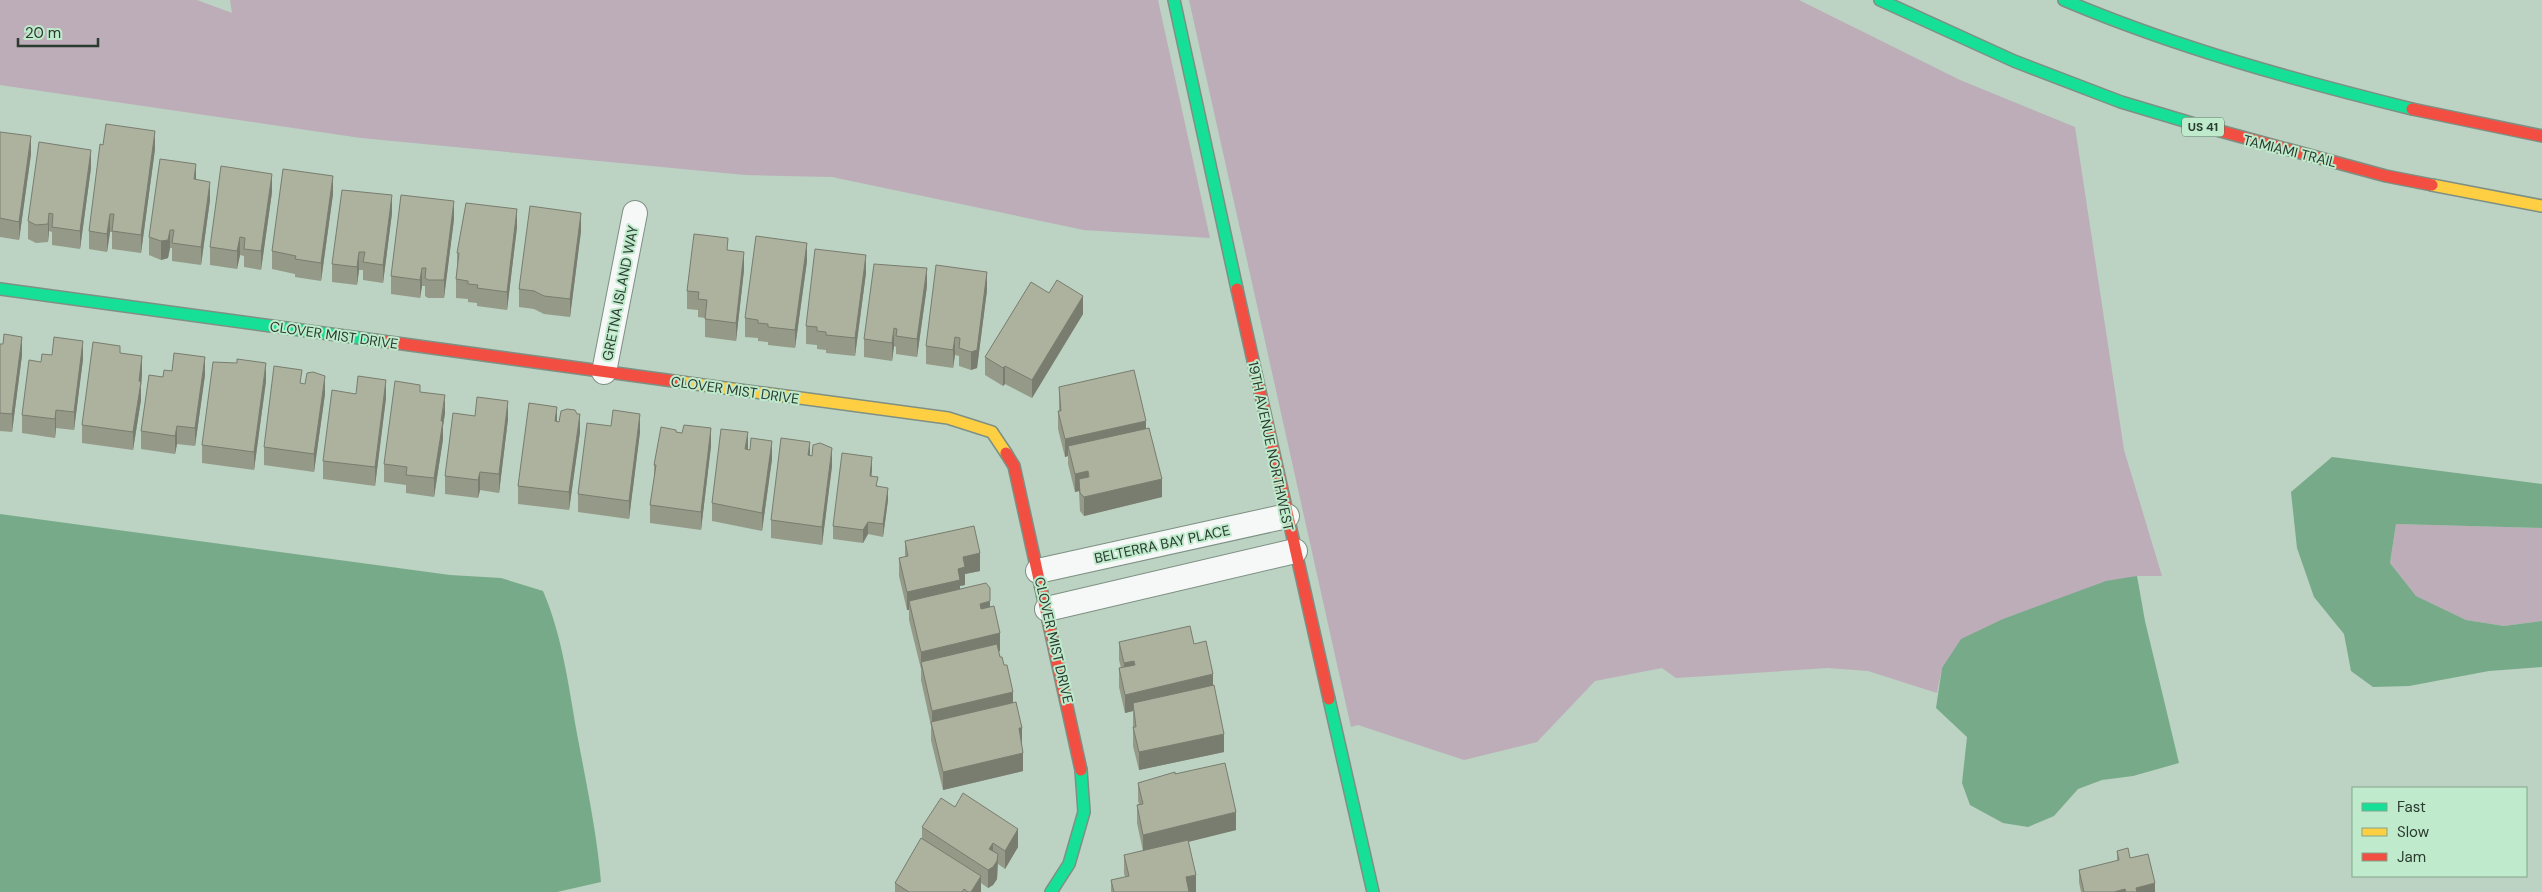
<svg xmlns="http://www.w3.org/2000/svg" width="2542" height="892" font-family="'DM Sans',sans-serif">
	<rect width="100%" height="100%" fill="#bcd2c2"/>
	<g fill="#bcadb9">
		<polygon points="0,0 197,0 232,13 230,0 1158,0 1210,238 1084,230 832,177 745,175 361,138 0,85"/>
		<polygon points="1189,0 1799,0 1960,80 2075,127 2124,450 2162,576 2137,576 2003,619 1942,668 1937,693 1868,671 1828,668 1676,678 1662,668 1595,681 1537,742 1464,760 1358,725 1351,727"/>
		<polygon points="2396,524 2542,528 2542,621 2504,626 2466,620 2416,596 2390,563"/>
	</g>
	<g fill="#77aa89">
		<polygon points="2332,457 2542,484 2542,528 2396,524 2390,563 2416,596 2466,620 2504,626 2542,621 2542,667 2489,671 2409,686 2373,687 2351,671 2344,634 2314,597 2297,548 2291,492"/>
		<path d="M 0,514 L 450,575 L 501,578 L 543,591 C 563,637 569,690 578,739 C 587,787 597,834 601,882 L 557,892 L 0,892 Z"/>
		<polygon points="2137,576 2145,621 2179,763 2133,776 2102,780 2078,789 2054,816 2028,827 2003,823 1970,805 1962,783 1967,737 1936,708 1942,668 1961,639 2003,619 2106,581"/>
	</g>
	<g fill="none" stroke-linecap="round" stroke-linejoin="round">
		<g stroke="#7e9084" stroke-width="26">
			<g id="street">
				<polyline points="604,372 635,213"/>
				<polyline points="1038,571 1287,516"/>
				<polyline points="1047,609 1295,551"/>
			</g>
		</g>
		<g stroke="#7e9084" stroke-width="14">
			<g id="fast">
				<polyline points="1174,0 1237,289"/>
				<polyline points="1880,0 2014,61 2121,102 2198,125"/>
				<path d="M 2064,0 C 2175,47 2294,80 2412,109"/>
				<polyline points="0,289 374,340"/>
				<polyline points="1329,699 1373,892"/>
				<polyline points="1051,892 1069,864 1084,812 1081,770"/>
			</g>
		</g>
		<g stroke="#7e9084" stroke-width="14">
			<g id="slow">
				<polyline points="2432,185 2542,206"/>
				<polyline points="681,382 948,418 992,432 1006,453"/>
			</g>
		</g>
		<g stroke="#7e9084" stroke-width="14">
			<g id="jam">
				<polyline points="2412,109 2542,136"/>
				<polyline points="2198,125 2386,176 2432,185"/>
				<polyline points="1237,289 1329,699"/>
				<polyline points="374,340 681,382"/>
				<polyline points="1006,453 1014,466 1081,770"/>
			</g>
		</g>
		<use href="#street" stroke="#f5f8f6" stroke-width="24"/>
		<use href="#fast" stroke="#16e098" stroke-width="11"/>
		<use href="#slow" stroke="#ffcf43" stroke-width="11"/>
		<use href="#jam" stroke="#f24e42" stroke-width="11"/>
	</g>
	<g fill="#949988">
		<polygon points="0,132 31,154 19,240 0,237"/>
		<polygon points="155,149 141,253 112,249 112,232 110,232 107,252 89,249 89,231"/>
		<polygon points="91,168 80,249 52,245 52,232 49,231 48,242 36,243 28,239 28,221"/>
		<polygon points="196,180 210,200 201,265 172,261 172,248 170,248 168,258 161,260 149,255 149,237"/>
		<polygon points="272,192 261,270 244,267 244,256 240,255 237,269 210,265 210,247"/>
		<polygon points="333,194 321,281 295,277 295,274 272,269 272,251"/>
		<polygon points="392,213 383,283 363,280 363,270 359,270 357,285 332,282 332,264"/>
		<polygon points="454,219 444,298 428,298 425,296 425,286 422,286 420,298 391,294 391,276"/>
		<polygon points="517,227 507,310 477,306 477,303 468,302 468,299 456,298 456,279 457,268 457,253"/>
		<polygon points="581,231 570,317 544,314 534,309 519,307 519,289"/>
		<polygon points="728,250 744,270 736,341 705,337 705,318 698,317 698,310 687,309 687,291"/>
		<polygon points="807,261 795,348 768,345 768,342 758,341 758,338 745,337 745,318"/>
		<polygon points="866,273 855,356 826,353 826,350 817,349 817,345 806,344 806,326"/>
		<polygon points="927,286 917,357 896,354 896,347 894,346 892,361 864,357 864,339"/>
		<polygon points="987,290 977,368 971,370 959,366 959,356 955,355 953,368 926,364 926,346"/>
		<polygon points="1083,314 1032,398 1005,384 1003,386 985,375 985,357"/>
		<polygon points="0,344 3,344 22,355 12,432 0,431"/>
		<polygon points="120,353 142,374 141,386 141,400 133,450 82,443 82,425"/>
		<polygon points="83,359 74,430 56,428 55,438 22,433 22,415 41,362"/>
		<polygon points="205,375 195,446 177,444 175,454 141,449 141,431 163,377"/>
		<polygon points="266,381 254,470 202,463 202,445"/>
		<polygon points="302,383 325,394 314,472 264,465 264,447"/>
		<polygon points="1059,387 1146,428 1162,497 1084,516 1080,511 1079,491 1075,492 1068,464 1068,456 1065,457 1058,429 1058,411 1059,411"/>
		<polygon points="420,392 445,413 443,426 443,439 434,497 406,493 406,485 384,482 384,464"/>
		<polygon points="386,398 375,486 323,479 323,461"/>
		<polygon points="475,416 508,419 499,493 480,490 478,498 445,494 445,476"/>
		<polygon points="557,422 580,432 569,510 518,504 518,486"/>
		<polygon points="611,426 640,432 629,519 578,512 578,494"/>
		<polygon points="676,432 711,446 701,530 650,523 650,505 654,480 654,465"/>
		<polygon points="748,450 772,459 762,531 712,521 712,503"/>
		<polygon points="810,455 832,466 822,545 771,538 771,520"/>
		<polygon points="872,470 871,477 888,500 883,537 868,534 863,543 833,539 833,526"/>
		<polygon points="905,541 980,571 965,574 965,585 960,586 960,589 990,607 1000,651 998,652 1013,703 1022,746 1023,771 943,790 931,740 931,726 921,680 921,669 909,620 909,610 907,610 899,576 899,558 905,557"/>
		<polygon points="1119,642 1194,644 1213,685 1224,752 1139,770 1133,746 1133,711 1125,713 1119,687 1119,668 1121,668 1119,660"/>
		<polygon points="1175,774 1236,830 1188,842 1196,892 1111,892 1111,880 1125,877 1124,873 1124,855 1143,851 1137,823 1137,805 1139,804 1138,801 1138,783"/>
		<polygon points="955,807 1018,847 1005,869 998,864 997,879 993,885 988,888 981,883 981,892 895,892 895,883 922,838 922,827"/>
		<polygon points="2117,851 2130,858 2155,892 2081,892 2079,882 2079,870 2117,861"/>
	</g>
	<g fill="#787d6f">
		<polygon points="155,131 155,149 141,253 141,235"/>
		<polygon points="31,136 31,154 19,240 19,222"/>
		<polygon points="91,150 91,168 80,249 80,231"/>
		<polygon points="196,164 196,182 194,179"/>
		<polygon points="272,174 272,192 261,270 261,251"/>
		<polygon points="333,176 333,194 321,281 321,263"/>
		<polygon points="210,182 210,200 201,265 201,247"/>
		<polygon points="392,195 392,213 383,283 383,265"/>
		<polygon points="454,201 454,219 444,298 444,280"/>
		<polygon points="517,209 517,227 507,310 507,292"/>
		<polygon points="49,213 49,231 48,242 48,224"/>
		<polygon points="581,213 581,231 570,317 570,299"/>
		<polygon points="110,214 110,232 107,252 107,234"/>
		<polygon points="170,230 170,248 168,258 161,260 161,241"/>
		<polygon points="240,237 240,255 237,269 237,251"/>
		<polygon points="807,243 807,261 795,348 795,330"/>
		<polygon points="359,252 359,270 357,285 357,267"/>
		<polygon points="744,252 744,270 736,341 736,323"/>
		<polygon points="866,255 866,273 855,356 855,338"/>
		<polygon points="422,268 422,286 420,298 420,280"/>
		<polygon points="927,268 927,286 917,357 917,339"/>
		<polygon points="987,272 987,290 977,368 971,370 971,352"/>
		<polygon points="1083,296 1083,314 1032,398 1032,380"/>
		<polygon points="894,328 894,346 892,361 892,343"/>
		<polygon points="22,337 22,355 12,432 12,414"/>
		<polygon points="955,337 955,355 953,368 953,350"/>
		<polygon points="83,341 83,359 74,430 74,412"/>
		<polygon points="142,356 142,374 141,386 141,400 133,450 133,432"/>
		<polygon points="205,357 205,375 195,446 195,428"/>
		<polygon points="266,363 266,381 254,470 254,452"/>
		<polygon points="1005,366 1005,384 1003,386 1003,368"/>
		<polygon points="325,376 325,394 314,472 314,454"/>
		<polygon points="386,380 386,398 375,486 375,467"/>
		<polygon points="445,395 445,413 443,426 443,439 434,497 434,478"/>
		<polygon points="508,401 508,419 499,493 499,474"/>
		<polygon points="557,407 557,425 555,421"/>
		<polygon points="56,410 56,428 55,438 55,419"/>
		<polygon points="580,414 580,432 569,510 569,492"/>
		<polygon points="640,414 640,432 629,519 629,501"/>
		<polygon points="1146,421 1146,439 1068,446 1068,456 1065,457 1065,439"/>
		<polygon points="177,426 177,444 175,454 175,436"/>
		<polygon points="711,428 711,446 701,530 701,512"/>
		<polygon points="748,432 748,450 745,449"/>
		<polygon points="772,441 772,459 762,531 762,513"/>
		<polygon points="810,442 810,460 808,455"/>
		<polygon points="832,448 832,466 822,545 822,527"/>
		<polygon points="872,457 872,470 870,489 870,476"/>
		<polygon points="1088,471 1088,489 1075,492 1075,474"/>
		<polygon points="480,472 480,490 478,498 478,480"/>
		<polygon points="1162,479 1162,497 1084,516 1084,497"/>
		<polygon points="888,488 888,500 883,537 883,524"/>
		<polygon points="868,522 868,534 863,543 863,530"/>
		<polygon points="980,553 980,571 965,574 965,585 960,586 960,598 909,601 909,610 907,610 907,592 958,569 963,557"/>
		<polygon points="990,601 990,619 980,622 980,604"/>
		<polygon points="1000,633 1000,651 922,669 921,664 921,652"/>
		<polygon points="1134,661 1134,679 1124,681 1124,663"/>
		<polygon points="1213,674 1213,692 1133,703 1133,711 1125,713 1125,695"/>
		<polygon points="1013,692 1013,710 932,725 932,711"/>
		<rect x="1019" y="728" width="3" height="18"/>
		<polygon points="1224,734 1224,752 1139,770 1139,752"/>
		<polygon points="1023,753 1023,771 943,790 943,772"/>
		<polygon points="1236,812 1236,830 1143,853 1143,835"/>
		<polygon points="1018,829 1018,847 1005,869 1005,851"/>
		<polygon points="993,843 993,861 989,849"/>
		<polygon points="998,854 997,879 993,885 988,888 988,870"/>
		<polygon points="1196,875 1196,892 1186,892 1186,877"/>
		<polygon points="981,876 981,892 971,892"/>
		<polygon points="2155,883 2155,892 2136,892 2136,888"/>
		<polygon points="2125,889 2125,892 2114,892"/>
	</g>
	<g fill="#acb29e" stroke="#787d6f">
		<polygon points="106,124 155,131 141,235 112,231 114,214 110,214 107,234 89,231 100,144 103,145"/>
		<polygon points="0,132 31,136 19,222 0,218"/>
		<polygon points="39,142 91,150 80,231 52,227 53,214 49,213 48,224 36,225 28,221"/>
		<polygon points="160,159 196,164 194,179 210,182 201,247 172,243 174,230 170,230 168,240 161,241 149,237"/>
		<polygon points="221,166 272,174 261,251 244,249 245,238 240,237 237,251 210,247"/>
		<polygon points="283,169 333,176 321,263 295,259 296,256 272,251"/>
		<polygon points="342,190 392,195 383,265 363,262 365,252 359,252 357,267 332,264"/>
		<polygon points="401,195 454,201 444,280 428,280 425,278 426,268 422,268 420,280 391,276"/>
		<polygon points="466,203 517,209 507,292 477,288 478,285 468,284 468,281 456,279 459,253 457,253"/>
		<polygon points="530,206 581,213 570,299 544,296 534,291 519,289"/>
		<polygon points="694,234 728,238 727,250 744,252 736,323 705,319 707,300 698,299 699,292 687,291"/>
		<polygon points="756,236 807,243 795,330 768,327 768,324 758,323 758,320 745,318"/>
		<polygon points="815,249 866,255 855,338 826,335 826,332 817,331 817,327 806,326"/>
		<polygon points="874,264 927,268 917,339 896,336 897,329 894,328 892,343 864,339"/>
		<polygon points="936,265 987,272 977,350 971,352 959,348 960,338 955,337 953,350 926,346"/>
		<polygon points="1057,280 1083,296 1032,380 1005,366 1003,368 985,357 1031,282 1049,293"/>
		<polygon points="4,334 22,337 12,414 0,413 0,344 3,344"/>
		<polygon points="54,337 83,341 74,412 56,410 55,419 22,415 29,360 41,362 42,354 52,355"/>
		<polygon points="93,342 120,346 120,353 142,356 139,381 141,382 133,432 82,425"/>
		<polygon points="174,353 205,357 195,428 177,426 175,436 141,431 149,375 163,377 164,370 172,371"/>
		<polygon points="237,359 266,363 254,452 202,445 213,362 237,363"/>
		<polygon points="274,366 302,370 300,383 305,384 307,373 313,372 325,376 314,454 264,447"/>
		<polygon points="1134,370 1146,421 1065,439 1058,411 1061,411 1059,387"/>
		<polygon points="358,376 386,380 375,467 323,461 332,390 356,394"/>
		<polygon points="395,381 420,385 420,392 445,395 441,421 443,421 434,478 406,475 407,467 384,464"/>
		<polygon points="477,397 508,401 499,474 480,472 478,480 445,476 453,413 475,416"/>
		<polygon points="529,403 557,407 555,421 559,422 561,411 567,409 575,410 577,414 580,414 569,492 518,486"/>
		<polygon points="613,410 640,414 629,501 578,494 587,423 611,426"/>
		<polygon points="684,425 711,428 701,512 650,505 656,465 654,465 661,427 676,430 676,432 682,433"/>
		<polygon points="1149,428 1162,479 1084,497 1080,493 1079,479 1089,477 1088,471 1075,474 1068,446"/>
		<polygon points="721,429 748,432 745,449 750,450 751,438 772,441 762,513 712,503"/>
		<polygon points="781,438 810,442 808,455 812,456 813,445 820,443 832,448 822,527 771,520"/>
		<polygon points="842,453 872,457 870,476 878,477 876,486 888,488 883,524 868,522 863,530 833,526"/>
		<polygon points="974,526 980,553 963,557 965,567 958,569 960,580 907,592 899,558 908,556 905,541"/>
		<polygon points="986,583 990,588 990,601 980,604 981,609 994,606 1000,633 921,652 909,601"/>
		<polygon points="1190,626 1194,644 1206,641 1213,674 1125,695 1119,668 1135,665 1134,661 1124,663 1119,642"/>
		<polygon points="997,644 1000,657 1002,657 1004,665 1007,665 1013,692 932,711 921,662"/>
		<polygon points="1214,685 1224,734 1139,752 1133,727 1136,727 1133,703"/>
		<polygon points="1016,702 1022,728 1019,728 1023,753 943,772 931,722"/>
		<polygon points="1225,763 1236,812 1143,835 1137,805 1143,804 1138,783 1175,772 1175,774"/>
		<polygon points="963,793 1018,829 1005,851 993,843 989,849 998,854 997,861 993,867 988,870 922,827 941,798 955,807"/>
		<polygon points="921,838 981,876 971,892 968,892 964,889 962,892 909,892 895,883"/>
		<polygon points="1188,840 1196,875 1186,877 1189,892 1114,892 1111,880 1129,876 1124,855"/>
		<polygon points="2128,848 2130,858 2148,854 2155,883 2136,888 2137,892 2126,892 2125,889 2114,892 2084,892 2079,870 2119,860 2117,851"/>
	</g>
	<g text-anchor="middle" stroke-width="4" stroke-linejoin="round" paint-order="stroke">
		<rect fill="#bfeacc" stroke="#57705e" stroke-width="1" x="2182" y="117.5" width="42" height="19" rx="4"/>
		<g font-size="12" font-weight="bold" fill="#2a3b2f">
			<text x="2203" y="131">US 41</text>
		</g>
		<g font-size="14" fill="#2a3b2f" stroke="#bfeacc">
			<text transform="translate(2290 151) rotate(14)" y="5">TAMIAMI TRAIL</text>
			<text transform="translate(620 293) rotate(-79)" y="5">GRETNA ISLAND WAY</text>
			<text transform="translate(334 335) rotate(8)" y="5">CLOVER MIST DRIVE</text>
			<text transform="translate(735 390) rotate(8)" y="5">CLOVER MIST DRIVE</text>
			<text transform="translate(1271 446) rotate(78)" y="5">19TH AVENUE NORTHWEST</text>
			<text transform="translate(1162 544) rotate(-12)" y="5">BELTERRA BAY PLACE</text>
			<text transform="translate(1054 640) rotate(77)" y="5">CLOVER MIST DRIVE</text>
		</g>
	</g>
	<rect x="2352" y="787" width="175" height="90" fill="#bfeacc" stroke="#83a48d"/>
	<rect x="2362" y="803" width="25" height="8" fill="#16e098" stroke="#83a48d"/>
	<text x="2397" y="812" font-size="15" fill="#2a3b2f">Fast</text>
	<rect x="2362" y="828" width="25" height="8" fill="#ffcf43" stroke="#83a48d"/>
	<text x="2397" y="837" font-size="15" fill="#2a3b2f">Slow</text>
	<rect x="2362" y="853" width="25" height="8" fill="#f24e42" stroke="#83a48d"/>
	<text x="2397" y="862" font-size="15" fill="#2a3b2f">Jam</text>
	<path d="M18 38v8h80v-8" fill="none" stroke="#2a3b2f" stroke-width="2.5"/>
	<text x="25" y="38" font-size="15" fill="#2a3b2f" stroke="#bfeacc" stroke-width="4" paint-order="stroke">20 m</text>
</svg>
